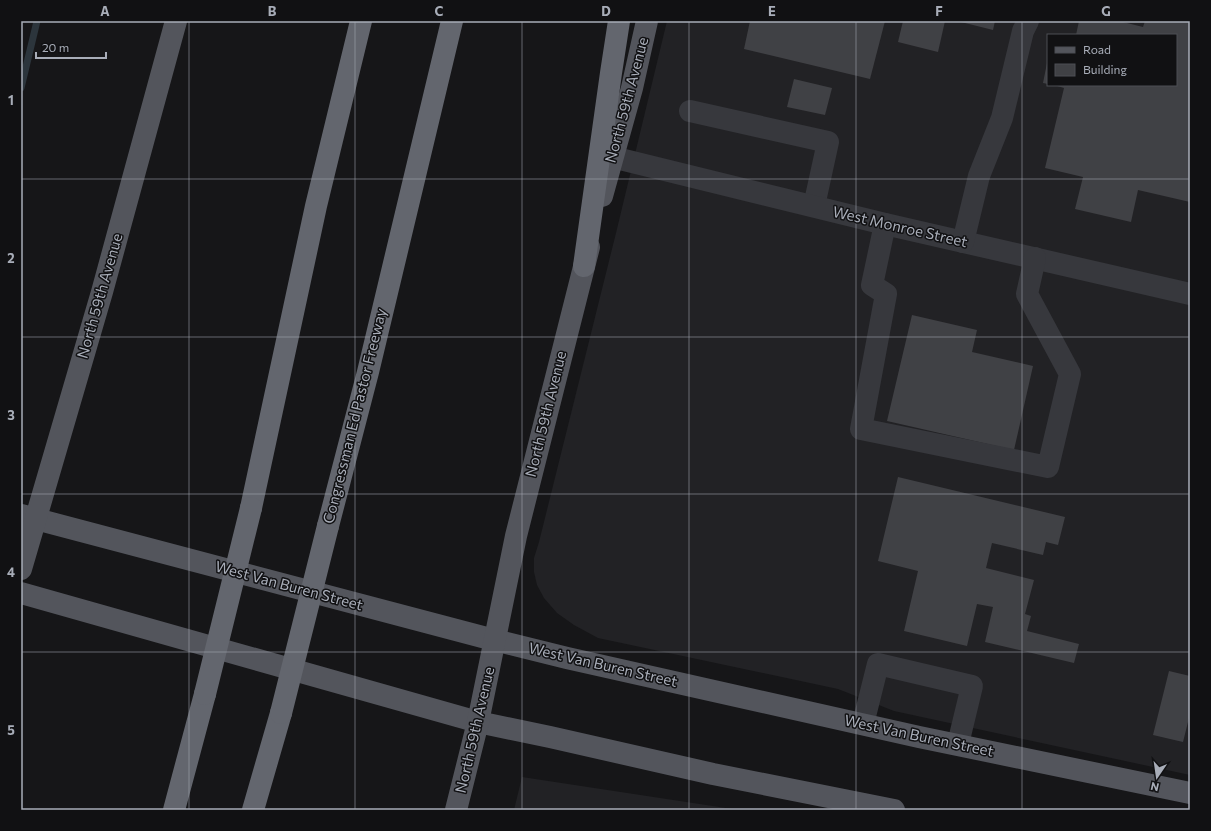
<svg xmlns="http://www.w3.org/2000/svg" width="1211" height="831" font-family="Commissioner,sans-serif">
	<rect width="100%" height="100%" fill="#161618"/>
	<g fill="#222225" fill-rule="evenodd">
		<path d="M 667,21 L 1190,21 L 1190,775 L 894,711 L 838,689 L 598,638 L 574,625 L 557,613 L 544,598 L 537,585 L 534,572 L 534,558 L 539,542 L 616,233 ZM 1048,35 L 1176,35 L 1176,85 L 1048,85 Z"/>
		<polygon points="522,777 739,810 514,810"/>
	</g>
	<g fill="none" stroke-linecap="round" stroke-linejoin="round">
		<polyline stroke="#2c353c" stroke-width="7" points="21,88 37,21"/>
	</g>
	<g fill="#404145">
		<polygon points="750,21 885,21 870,79 744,49"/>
		<polygon points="903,21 945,21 938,52 898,42"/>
		<polygon points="957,21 995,21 993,30"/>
		<polygon points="1079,21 1119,21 1143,27 1145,21 1190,21 1190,202 1138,190 1131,222 1075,209 1083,177 1045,168 1064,88 1054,85 1176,85 1176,35 1076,35"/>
		<polygon points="1047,63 1048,63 1048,84 1043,83"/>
		<polygon points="794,79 832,88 825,115 787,107"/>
		<polygon points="912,315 977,330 972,352 1033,366 1014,450 887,421"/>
		<polygon points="898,477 1065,517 1058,545 1046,542 1043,555 992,543 986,568 1034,580 1025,614 1031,616 1027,631 1079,644 1074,663 985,642 993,607 977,604 967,646 904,631 918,571 878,561"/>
		<polygon points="1169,671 1190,676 1190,714 1183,742 1153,735"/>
	</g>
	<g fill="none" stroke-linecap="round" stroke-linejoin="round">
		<g stroke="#37383d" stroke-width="22">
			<polyline points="690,111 828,142 814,206"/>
			<polyline points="612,157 885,224 1190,294"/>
			<polyline points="885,224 872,285 886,294 861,429 1048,467 1070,374 1027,294 1035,258"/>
			<polyline points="963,242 979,176 1002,118 1023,31 1028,21"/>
			<polyline points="863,724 878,664 972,686 958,744"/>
		</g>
		<g stroke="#53555c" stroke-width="22">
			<polyline points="602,196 632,88 647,21"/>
			<polyline points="21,515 494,640 567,658 919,737 1190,793"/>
			<polyline points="21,569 102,292 176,21"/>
			<polyline points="21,593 478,722 550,737 713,774 894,810"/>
			<polyline points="456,810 478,722 516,536 589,247"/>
		</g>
		<g stroke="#63666e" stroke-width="22">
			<polyline points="584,266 611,73 619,21"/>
			<polyline points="251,508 316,206 361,21"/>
			<polyline points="328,526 368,372 452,21"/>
			<polyline points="174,810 205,694"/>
			<polyline points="253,810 281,713"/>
		</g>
		<g stroke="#63666e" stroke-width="22">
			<polyline points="205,694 251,508"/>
			<polyline points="281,713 328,526"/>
		</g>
	</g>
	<path fill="none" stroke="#a8adb8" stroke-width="1" stroke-opacity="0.55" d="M 189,21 L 189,810M 355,21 L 355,810M 522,21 L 522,810M 689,21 L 689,810M 856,21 L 856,810M 1022,21 L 1022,810M 21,179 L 1190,179M 21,337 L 1190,337M 21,494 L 1190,494M 21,652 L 1190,652"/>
	<g text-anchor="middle" stroke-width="3" stroke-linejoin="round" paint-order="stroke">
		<g font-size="15" fill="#a8adb8" stroke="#111113">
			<text transform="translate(627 100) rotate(-75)" y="5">North 59th Avenue</text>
			<text transform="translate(900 227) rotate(13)" y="5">West Monroe Street</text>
			<text transform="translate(100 296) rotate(-74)" y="5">North 59th Avenue</text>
			<text transform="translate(546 414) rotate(-76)" y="5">North 59th Avenue</text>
			<text transform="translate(355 416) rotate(-76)" y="5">Congressman Ed Pastor Freeway</text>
			<text transform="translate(289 586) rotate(15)" y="5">West Van Buren Street</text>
			<text transform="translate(603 665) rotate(13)" y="5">West Van Buren Street</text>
			<text transform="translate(475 730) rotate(-77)" y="5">North 59th Avenue</text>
			<text transform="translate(919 736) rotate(12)" y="5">West Van Buren Street</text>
		</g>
	</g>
	<rect width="1211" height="831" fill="none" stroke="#111113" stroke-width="44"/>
	<rect x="1047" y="34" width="130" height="52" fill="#111113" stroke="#4d4f55"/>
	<rect x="1055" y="47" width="20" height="6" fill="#53555c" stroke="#4d4f55"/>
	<text x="1083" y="54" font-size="12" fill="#a8adb8">Road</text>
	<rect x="1055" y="64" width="20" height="12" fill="#404145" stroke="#4d4f55"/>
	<text x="1083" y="74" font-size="12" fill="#a8adb8">Building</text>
	<g transform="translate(1157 777) rotate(193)" stroke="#111113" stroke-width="3" paint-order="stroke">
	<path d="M0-3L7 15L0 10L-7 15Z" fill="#a8adb8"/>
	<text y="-6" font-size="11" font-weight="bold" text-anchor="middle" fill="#a8adb8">N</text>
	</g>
	<path d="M36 52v6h70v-6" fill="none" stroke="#a8adb8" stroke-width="2"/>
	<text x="42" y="52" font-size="12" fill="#a8adb8" stroke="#111113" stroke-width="3" paint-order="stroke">20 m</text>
	<rect x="22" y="22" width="1167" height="787" fill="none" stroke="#a8adb8" stroke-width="1.5"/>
	<g font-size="13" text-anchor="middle" font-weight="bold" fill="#a8adb8">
		<text x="105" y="16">A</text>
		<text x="272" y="16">B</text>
		<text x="439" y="16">C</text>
		<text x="606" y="16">D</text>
		<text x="772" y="16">E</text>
		<text x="939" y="16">F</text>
		<text x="1106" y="16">G</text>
		<text x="11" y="105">1</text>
		<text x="11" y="263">2</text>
		<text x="11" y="420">3</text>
		<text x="11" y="577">4</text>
		<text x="11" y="735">5</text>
	</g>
</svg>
